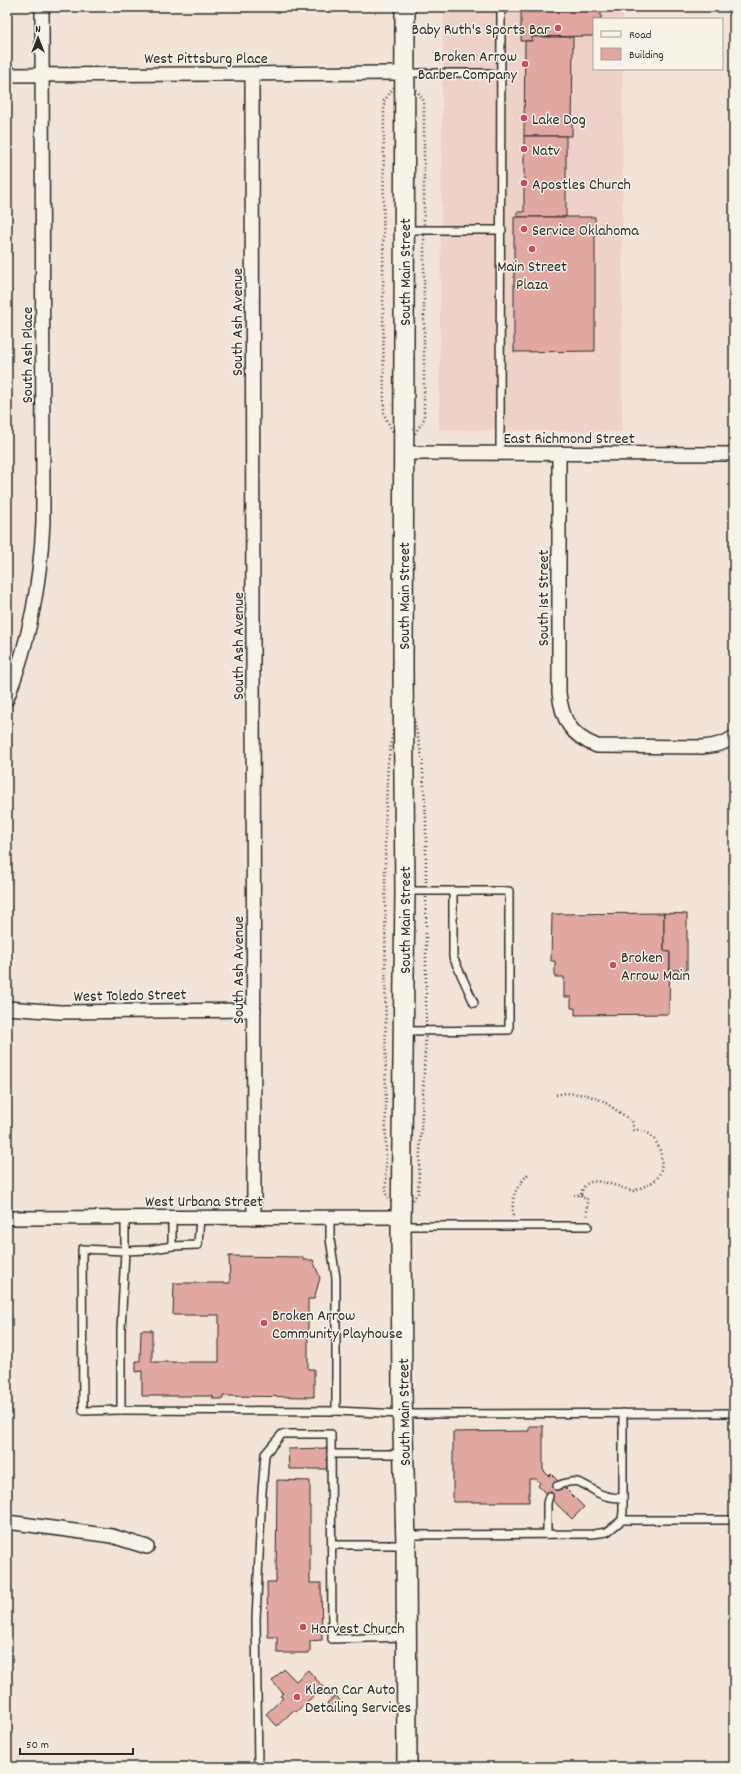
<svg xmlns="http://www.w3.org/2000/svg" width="741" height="1774" font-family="Dekko,sans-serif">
	<rect width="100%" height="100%" fill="#f3e4da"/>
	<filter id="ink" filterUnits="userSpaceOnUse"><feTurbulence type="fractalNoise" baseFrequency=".025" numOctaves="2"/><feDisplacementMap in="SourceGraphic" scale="8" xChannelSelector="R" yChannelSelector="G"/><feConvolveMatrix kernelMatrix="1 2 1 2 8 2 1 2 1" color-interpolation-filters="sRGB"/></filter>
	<g filter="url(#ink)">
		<polygon fill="#eed2c9" points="443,7 623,7 623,19 594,19 594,69 623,69 622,432 439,430"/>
		<g fill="#e1a7a1" stroke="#2b2b2b">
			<polygon points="521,7 534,7 534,9 601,9 601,19 594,19 594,36 532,37 532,41 521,41"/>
			<polygon points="532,37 573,37 572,136 524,136 525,41 532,41"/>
			<polygon points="524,136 566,136 566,217 517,217 517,212 524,212"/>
			<polygon points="514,217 595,217 595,351 514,352"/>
			<polygon points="664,913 664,951 670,952 669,1014 575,1015 575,1008 571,1008 571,997 564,997 564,977 555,977 555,961 551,961 552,914"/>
			<polygon points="664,913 687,914 687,970 670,970 670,952 664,951"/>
			<polygon points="229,1256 303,1257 303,1260 313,1260 320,1278 314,1299 308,1299 308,1369 314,1369 314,1397 223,1396 223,1399 213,1399 213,1396 142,1396 142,1371 136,1372 136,1361 140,1361 141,1330 152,1330 152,1362 219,1362 219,1315 173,1315 174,1283 230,1283"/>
			<polygon points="529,1426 543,1426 543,1470 549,1476 551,1474 584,1507 572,1519 538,1486 540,1483 536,1479 529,1479 529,1502 453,1502 453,1432 529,1431"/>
			<polygon points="327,1448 327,1469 289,1469 288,1449"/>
			<polygon points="277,1480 310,1481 310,1583 321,1583 322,1640 310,1641 310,1653 277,1653 277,1637 268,1637 267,1582 276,1582"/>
			<polygon points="284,1669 296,1681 308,1670 323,1687 296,1712 294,1710 277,1726 266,1714 283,1698 280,1696 283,1693 272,1681"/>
			<polygon points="336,1695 340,1701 331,1709 327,1703"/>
		</g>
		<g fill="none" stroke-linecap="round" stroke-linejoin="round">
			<g stroke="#2b2b2b" stroke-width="10">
				<g id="lane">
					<polyline points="405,73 501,73"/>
					<polyline points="404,230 502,230"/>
					<polyline points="500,454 501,7"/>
					<polyline points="453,891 453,957 474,1003"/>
					<polyline points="405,1031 509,1030 509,891 405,891"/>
					<polyline points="125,1217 125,1251 82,1249 83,1411 121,1410 121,1330 125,1251 148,1250 172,1246"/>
					<polyline points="172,1218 172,1246 198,1245 200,1217"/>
					<polyline points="403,1226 588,1226"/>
					<polyline points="121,1410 336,1411 336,1278 330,1239 330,1218"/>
					<polyline points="336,1411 402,1414 734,1413"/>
					<polyline points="331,1454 403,1454"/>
					<path d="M 557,1486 C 577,1477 582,1483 598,1493 C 606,1497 615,1498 623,1498"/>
					<polyline points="622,1520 623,1511 623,1413"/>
					<polyline points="547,1534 547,1503 549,1496"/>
					<polyline points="407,1535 593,1534 607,1532 622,1520 734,1520"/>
					<polyline points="332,1545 405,1545"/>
					<polyline points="258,1767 256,1619 262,1492 265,1454 282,1434 331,1434 332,1639 406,1637"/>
				</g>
			</g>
			<g stroke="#2b2b2b" stroke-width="16">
				<g id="street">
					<polyline points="252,74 254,1218"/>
					<polyline points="7,75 405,73"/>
					<polyline points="403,453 734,454"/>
					<path d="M 559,454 L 559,693 C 562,720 571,736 597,746 L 703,747 C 714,746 725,744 734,737"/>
					<path d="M 7,699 C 30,639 40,586 43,522 L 42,7"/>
					<polyline points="7,1008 60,1012 254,1010"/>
					<polyline points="7,1218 401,1217"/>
					<polyline points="7,1522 112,1536 147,1547"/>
				</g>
			</g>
			<g stroke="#2b2b2b" stroke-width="22">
				<polyline id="secondary" points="405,7 403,667 405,891 401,1226 402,1394 406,1545 407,1767"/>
			</g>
			<g stroke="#2b2b2b" stroke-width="2.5" stroke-dasharray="1 3" stroke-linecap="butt">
				<polygon points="405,73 424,101 424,419 403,453 384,414 383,302 384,101"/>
				<polygon points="403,667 422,757 426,818 426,1031 418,1193 401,1217 386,1194 385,827 388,763"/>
				<path d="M 556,1095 L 565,1093 L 587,1095 L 603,1101 L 632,1121 L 634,1130 C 656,1126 668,1161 658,1177 C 653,1184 640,1188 633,1191 C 618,1188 585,1169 581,1195 L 574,1195"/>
				<polyline points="581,1195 583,1198 587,1198 587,1216"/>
				<path d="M 513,1215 C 512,1194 514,1191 528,1174"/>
			</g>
			<use href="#lane" stroke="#f7f3e8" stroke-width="7"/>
			<use href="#street" stroke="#f7f3e8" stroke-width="13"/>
			<use href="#secondary" stroke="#f7f3e8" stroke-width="19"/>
		</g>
	</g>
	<g fill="#d1495b" stroke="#f7f3e8" stroke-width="1.5">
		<circle cx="558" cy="28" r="4"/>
		<circle cx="525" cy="64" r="4"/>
		<circle cx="524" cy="118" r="4"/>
		<circle cx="524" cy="149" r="4"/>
		<circle cx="524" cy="183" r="4"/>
		<circle cx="524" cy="229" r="4"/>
		<circle cx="532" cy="249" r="4"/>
		<circle cx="613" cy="965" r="4"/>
		<circle cx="264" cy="1323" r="4"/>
		<circle cx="303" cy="1627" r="4"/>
		<circle cx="297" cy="1697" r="4"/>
	</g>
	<g text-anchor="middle" stroke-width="3" stroke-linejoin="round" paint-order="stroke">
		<g font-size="16" fill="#2b2b2b" stroke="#f7f3e8" text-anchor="start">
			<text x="550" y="34" text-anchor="end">Baby Ruth's Sports Bar</text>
			<text x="517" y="61" text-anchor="end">Broken Arrow<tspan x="517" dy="18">Barber Company</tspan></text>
			<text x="532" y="124">Lake Dog</text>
			<text x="532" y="155">Natv</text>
			<text x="532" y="189">Apostles Church</text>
			<text x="532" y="235">Service Oklahoma</text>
			<text x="532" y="271" text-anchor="middle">Main Street<tspan x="532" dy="18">Plaza</tspan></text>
			<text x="621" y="962">Broken<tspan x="621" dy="18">Arrow Main</tspan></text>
			<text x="272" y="1320">Broken Arrow<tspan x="272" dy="18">Community Playhouse</tspan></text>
			<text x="311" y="1633">Harvest Church</text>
			<text x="305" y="1694">Klean Car Auto<tspan x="305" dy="18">Detailing Services</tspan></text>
		</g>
		<g font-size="16" fill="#2b2b2b" stroke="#f7f3e8">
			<text x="206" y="63">West Pittsburg Place</text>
			<text transform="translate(404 272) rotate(-90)" y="6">South Main Street</text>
			<text transform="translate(236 322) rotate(-90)" y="6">South Ash Avenue</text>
			<text transform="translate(26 355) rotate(-90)" y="6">South Ash Place</text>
			<text x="569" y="443">East Richmond Street</text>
			<text transform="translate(403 596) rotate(-90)" y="6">South Main Street</text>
			<text transform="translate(542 598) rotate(-90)" y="6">South 1st Street</text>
			<text transform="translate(237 646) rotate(-90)" y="6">South Ash Avenue</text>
			<text transform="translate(404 920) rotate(-90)" y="6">South Main Street</text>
			<text transform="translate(237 970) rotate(-90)" y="6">South Ash Avenue</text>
			<text transform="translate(130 994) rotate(-1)" y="6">West Toledo Street</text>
			<text x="204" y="1206">West Urbana Street</text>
			<text transform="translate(403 1412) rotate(-91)" y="6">South Main Street</text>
		</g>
	</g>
	<rect width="741" height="1774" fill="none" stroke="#f7f3e8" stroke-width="24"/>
	<rect x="12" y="12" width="717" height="1750" fill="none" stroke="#2b2b2b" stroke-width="1.5" filter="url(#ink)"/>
	<rect x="593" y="18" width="130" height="52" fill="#f7f3e8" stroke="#a5a39c"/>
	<rect x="601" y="31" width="20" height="6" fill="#f7f3e8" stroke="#a5a39c"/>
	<text x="629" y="38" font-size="12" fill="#2b2b2b">Road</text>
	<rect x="601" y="48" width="20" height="12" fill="#e1a7a1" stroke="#a5a39c"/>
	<text x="629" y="58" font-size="12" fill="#2b2b2b">Building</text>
	<g transform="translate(38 38)" stroke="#f7f3e8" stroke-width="3" paint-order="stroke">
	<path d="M0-3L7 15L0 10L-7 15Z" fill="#2b2b2b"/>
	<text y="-6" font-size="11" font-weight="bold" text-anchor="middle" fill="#2b2b2b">N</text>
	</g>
	<path d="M20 1748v6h113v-6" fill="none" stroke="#2b2b2b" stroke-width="2"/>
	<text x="26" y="1748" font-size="12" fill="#2b2b2b" stroke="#f7f3e8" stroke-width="3" paint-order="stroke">50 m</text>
</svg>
